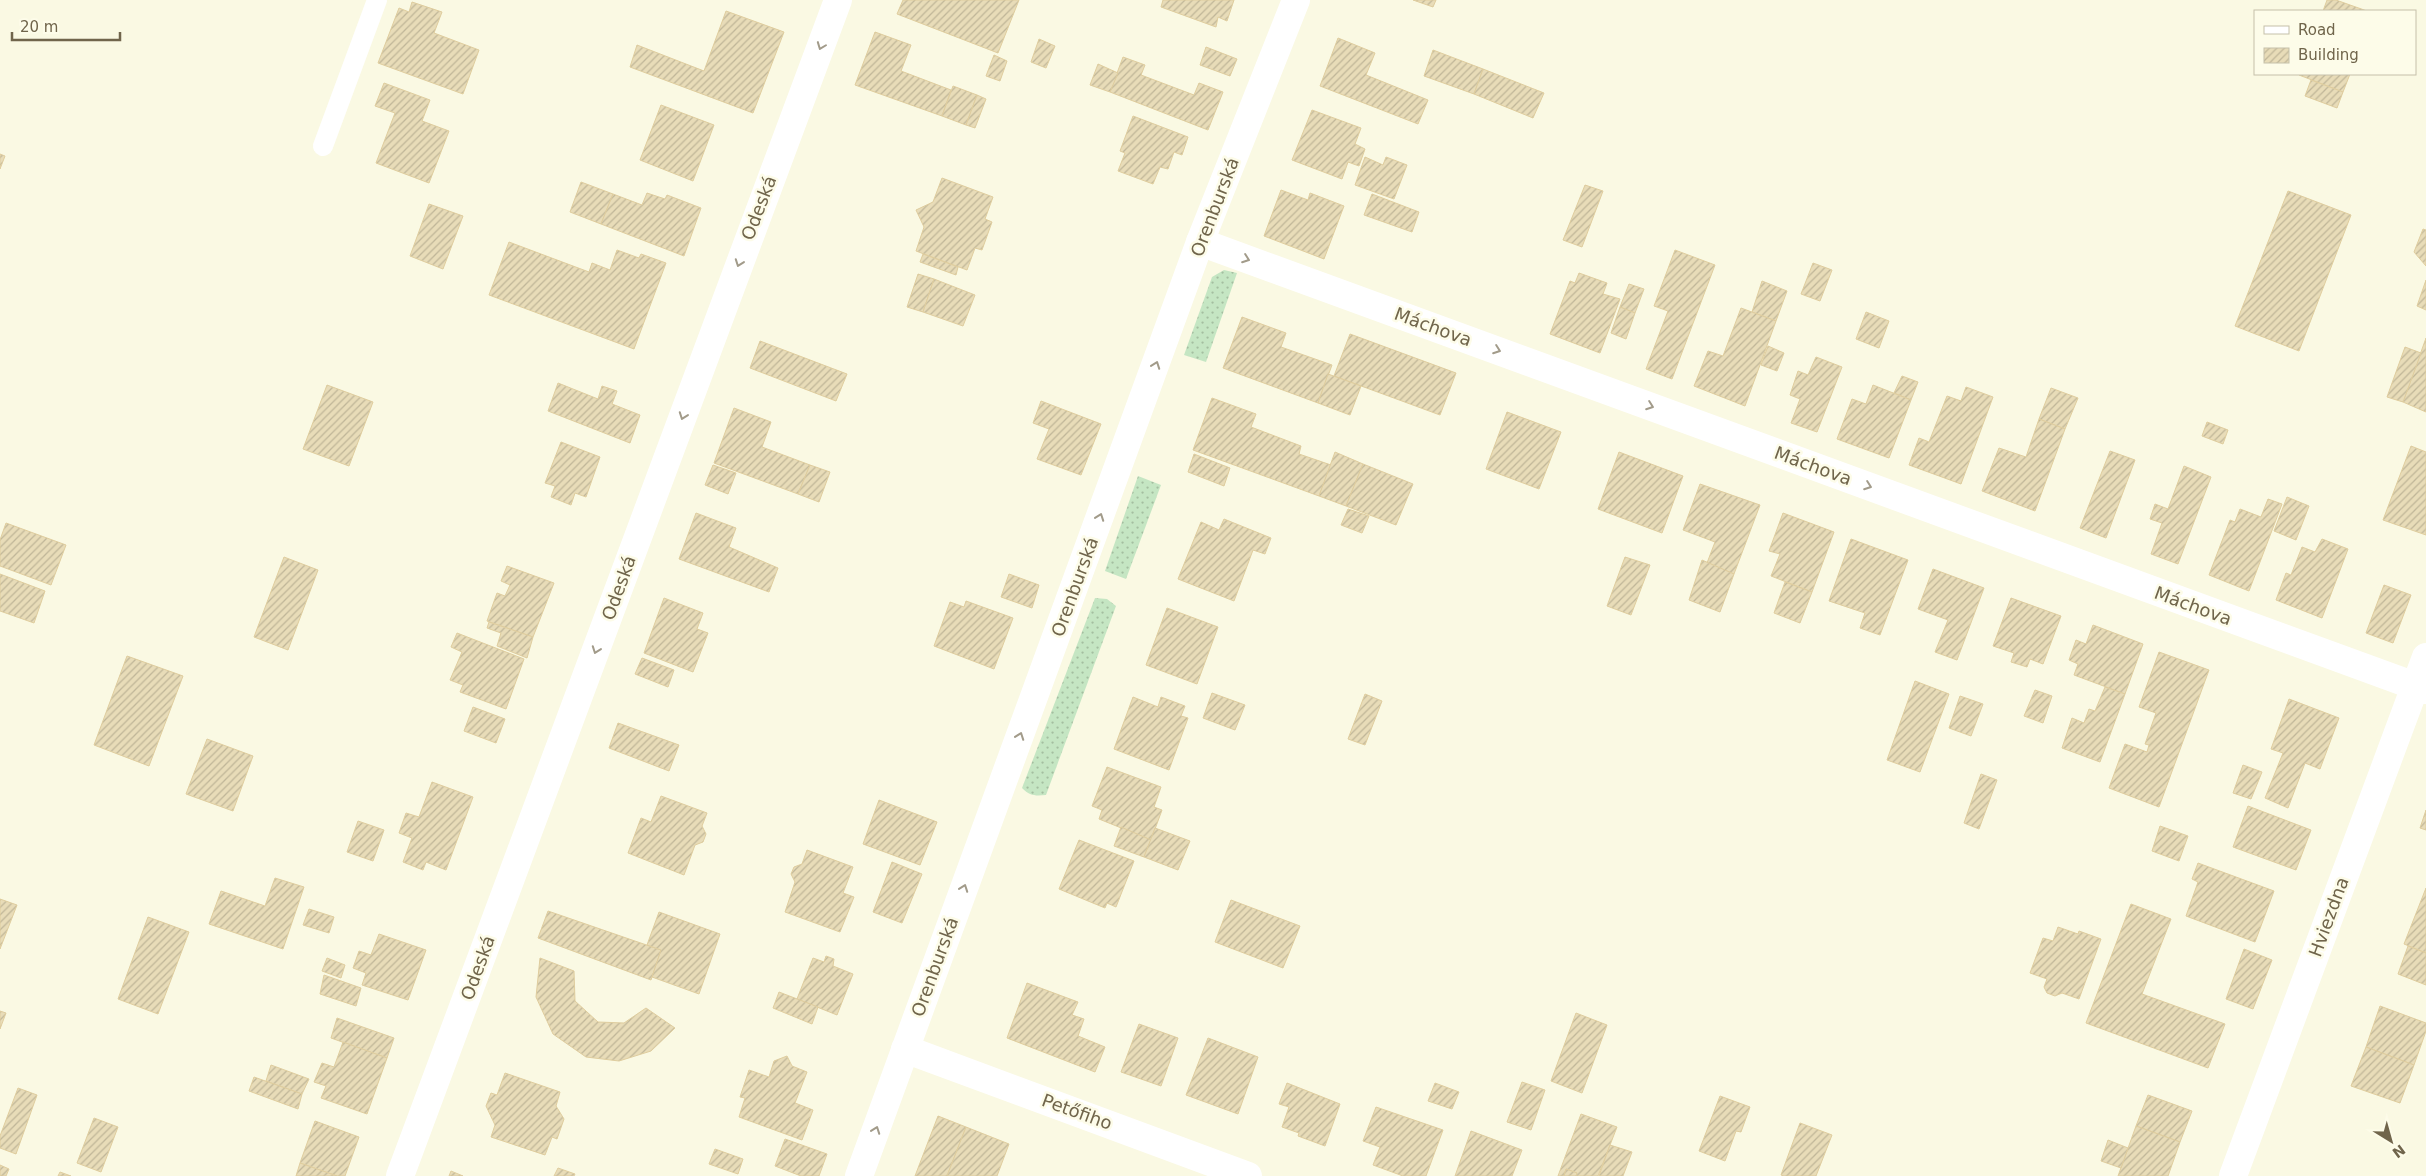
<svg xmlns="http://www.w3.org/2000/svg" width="2426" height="1176" font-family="'DejaVu Sans',sans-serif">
	<defs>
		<pattern id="grass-dots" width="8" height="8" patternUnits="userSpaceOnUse" patternTransform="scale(1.25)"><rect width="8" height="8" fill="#c5e6c3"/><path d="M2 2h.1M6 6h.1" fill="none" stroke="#a4bea0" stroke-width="1.8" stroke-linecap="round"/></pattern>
		<pattern id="building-hatch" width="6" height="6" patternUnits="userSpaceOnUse" patternTransform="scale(1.25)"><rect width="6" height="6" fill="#e8dcb8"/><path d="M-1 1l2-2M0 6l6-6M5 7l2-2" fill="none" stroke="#c0b698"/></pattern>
	</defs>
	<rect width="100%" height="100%" fill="#faf9e3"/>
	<g fill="url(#grass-dots)">
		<polygon points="1224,270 1237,273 1206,362 1184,355 1212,277"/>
		<polygon points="1138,476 1161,485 1126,579 1105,571"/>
		<path d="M 1095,598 L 1107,599 L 1116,606 L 1046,795 C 1035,796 1030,796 1022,788 Z"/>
	</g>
	<g fill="url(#building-hatch)" stroke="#dfcd9e">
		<polygon points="903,0 1019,0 998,53 897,14"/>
		<polygon points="1163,0 1234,0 1227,21 1218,17 1216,27 1161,7"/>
		<polygon points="1413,0 1436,0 1433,7"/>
		<polygon points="2327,0 2336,0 2367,11 2323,11"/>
		<polygon points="412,2 442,12 434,33 479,50 463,94 378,63 399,8 409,12"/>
		<polygon points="726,11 784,32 753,113 630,67 637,45 704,71"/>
		<polygon points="875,32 911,45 901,71 951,90 942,116 855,85"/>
		<polygon points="1338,38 1375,53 1366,75 1428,100 1418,124 1320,86"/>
		<polygon points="1039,39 1055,46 1046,68 1031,62"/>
		<polygon points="1206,47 1237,59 1230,76 1200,65"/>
		<polygon points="1433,50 1483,69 1474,94 1424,76"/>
		<polygon points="994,55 1007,61 1000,81 986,76"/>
		<polygon points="1123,57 1145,65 1141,75 1194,95 1199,83 1223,92 1208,130 1110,92"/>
		<polygon points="1098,64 1118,73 1110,92 1090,85"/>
		<polygon points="1483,69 1544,93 1533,118 1474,94"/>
		<polygon points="2300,74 2350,74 2343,92 2299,75"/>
		<polygon points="2311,80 2343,92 2337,108 2305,96"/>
		<polygon points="384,83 430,100 422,121 449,131 429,183 376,163 395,113 375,106"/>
		<polygon points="953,86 977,95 966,125 942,116"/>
		<polygon points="977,95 986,99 975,128 966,125"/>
		<polygon points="661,105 714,125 693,181 640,160"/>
		<polygon points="1312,110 1361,128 1355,144 1365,149 1359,166 1348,162 1342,179 1292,160"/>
		<polygon points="1133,116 1188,137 1182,155 1174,152 1168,169 1160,167 1153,184 1118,171 1125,153 1120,151"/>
		<polygon points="0,154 5,156 0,169"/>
		<polygon points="1365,157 1383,165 1386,157 1407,165 1394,199 1355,185"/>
		<polygon points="942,178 993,197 985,219 992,222 982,250 975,248 967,270 916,251 924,227 916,210 933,202"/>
		<polygon points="581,182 613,194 601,224 570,212"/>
		<polygon points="1585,185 1603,191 1582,247 1563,240"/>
		<polygon points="1281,190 1308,200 1310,193 1344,206 1324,259 1264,236"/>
		<polygon points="2288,191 2351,215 2299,351 2235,326"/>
		<polygon points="647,193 665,199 667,195 701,208 684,256 601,224 613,194 642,205"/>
		<polygon points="1372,194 1419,212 1412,232 1364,215"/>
		<polygon points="429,204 463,216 443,269 410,256"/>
		<polygon points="2423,229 2426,230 2426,266 2414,252"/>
		<polygon points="509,242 589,272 592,263 610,270 617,250 639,258 641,254 666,263 634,349 489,295"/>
		<polygon points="1675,250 1715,265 1672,379 1646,369 1668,311 1654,306"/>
		<polygon points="923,254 958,267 956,275 920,262"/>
		<polygon points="1813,263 1832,270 1820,301 1801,294"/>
		<polygon points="1579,273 1607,283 1603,294 1620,299 1600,353 1550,334 1570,281 1575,283"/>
		<polygon points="918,274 934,279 923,312 907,307"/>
		<polygon points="934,279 975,295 963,326 923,312"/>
		<polygon points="2426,280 2426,310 2417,306"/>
		<polygon points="1762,281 1787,291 1776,321 1752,312"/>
		<polygon points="1629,284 1644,289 1635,313 1620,307"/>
		<polygon points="1620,307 1635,313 1626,339 1611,333"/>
		<polygon points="1741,308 1776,321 1745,406 1694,386 1708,351 1723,356"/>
		<polygon points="1866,312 1889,321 1879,348 1856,339"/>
		<polygon points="1242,317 1286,333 1281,347 1332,365 1318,403 1223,368"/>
		<polygon points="1350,334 1456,373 1440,415 1334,376"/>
		<polygon points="2426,338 2426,412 2403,402"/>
		<polygon points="760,341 847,374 836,401 750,368"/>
		<polygon points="1768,346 1784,353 1777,371 1761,365"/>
		<polygon points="2405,347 2421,353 2403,402 2387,397"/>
		<polygon points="1816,357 1842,367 1817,432 1791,423 1800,399 1790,395 1798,371 1808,375"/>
		<polygon points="1328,374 1361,386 1350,415 1318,403"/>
		<polygon points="1902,376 1918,382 1911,400 1894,393"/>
		<polygon points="558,383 598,399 602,386 617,391 612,404 640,415 630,443 548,411"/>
		<polygon points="327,385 373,402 349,466 303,449"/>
		<polygon points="1873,385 1911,400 1889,458 1837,439 1852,399 1866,404"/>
		<polygon points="1966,387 1993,397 1961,484 1909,465 1919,438 1929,442 1947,396 1961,401"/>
		<polygon points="2051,388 2078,398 2065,429 2039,419"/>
		<polygon points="1212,398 1256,414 1251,427 1301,446 1299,454 1331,465 1319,496 1193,450"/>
		<polygon points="1041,401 1101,424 1081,475 1037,459 1049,429 1033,423"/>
		<polygon points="734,408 771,422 762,447 810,465 798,494 714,463"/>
		<polygon points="1507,412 1561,432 1539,489 1486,469"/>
		<polygon points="2039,419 2065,429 2035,511 1982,491 1999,448 2026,457"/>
		<polygon points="2207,422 2228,430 2223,444 2202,436"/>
		<polygon points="561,442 600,457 586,497 575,493 571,505 551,497 555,486 545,483"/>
		<polygon points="2411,446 2426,452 2426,535 2383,520"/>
		<polygon points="2110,451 2135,460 2106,538 2080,528"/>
		<polygon points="1335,452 1363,464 1346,506 1319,496"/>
		<polygon points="1619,452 1683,476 1662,533 1598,509"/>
		<polygon points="1194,454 1230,468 1224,486 1188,472"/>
		<polygon points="1363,464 1413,484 1396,525 1346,506"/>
		<polygon points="713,465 736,473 728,494 705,485"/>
		<polygon points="810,465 830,472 819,502 798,494"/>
		<polygon points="2184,466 2211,477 2178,564 2151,554 2162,523 2150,519 2155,504 2168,509"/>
		<polygon points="1700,484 1760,505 1734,574 1707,563 1715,542 1683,530"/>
		<polygon points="2287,497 2309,506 2296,540 2274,531"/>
		<polygon points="2268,499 2282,504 2249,591 2209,575 2230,520 2235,522 2240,509 2261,517"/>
		<polygon points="1348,509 1369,516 1362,533 1341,525"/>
		<polygon points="696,513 736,528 729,547 778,568 769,592 679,559"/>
		<polygon points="1783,513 1834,532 1812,592 1771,576 1780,554 1769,551"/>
		<polygon points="1224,519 1271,538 1265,554 1253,550 1234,601 1178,579 1201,522 1219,530"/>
		<polygon points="6,523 66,545 51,585 0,566 0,540"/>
		<polygon points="1851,539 1908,560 1880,635 1860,628 1865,613 1829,601"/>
		<polygon points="2322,539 2348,549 2322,618 2276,600 2286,573 2291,575 2302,547 2315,552"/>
		<polygon points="284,557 318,570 288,650 254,637"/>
		<polygon points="1625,557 1650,565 1631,615 1607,606"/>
		<polygon points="1702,560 1734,574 1720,612 1689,600"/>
		<polygon points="507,566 554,583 533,637 487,621 497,593 505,596 510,585 501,581"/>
		<polygon points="1933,569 1984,588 1957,660 1935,652 1948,620 1918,609"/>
		<polygon points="0,574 45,591 34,623 0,611"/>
		<polygon points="1009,574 1039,585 1032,608 1001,597"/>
		<polygon points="1785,582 1812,592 1800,623 1774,613"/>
		<polygon points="2384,585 2411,595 2393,643 2366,633"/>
		<polygon points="664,598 703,613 697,629 708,633 693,672 644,653"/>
		<polygon points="2011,598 2061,616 2043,664 2030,659 2027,667 2011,662 2014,653 1993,646"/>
		<polygon points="966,601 1013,618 994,669 934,646 950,602 964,607"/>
		<polygon points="1167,608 1218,627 1197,684 1146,665"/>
		<polygon points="489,622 533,637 527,658 497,646 501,633 487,628"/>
		<polygon points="2093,625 2143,644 2125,694 2074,675 2078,664 2069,660 2076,640 2086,644"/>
		<polygon points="457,633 524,659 506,709 460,692 463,685 450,680 462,652 451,647"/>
		<polygon points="2159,652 2209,670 2159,807 2109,788 2125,744 2147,752 2149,745 2145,744 2156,713 2139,707"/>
		<polygon points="127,656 183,676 149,766 94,745"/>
		<polygon points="642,658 674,670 668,687 635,674"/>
		<polygon points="1915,681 1949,694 1920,772 1887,760"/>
		<polygon points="2105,687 2125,694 2100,762 2062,748 2072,718 2084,723 2089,709 2095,711"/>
		<polygon points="2035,690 2052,696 2043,723 2024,716"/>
		<polygon points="1212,693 1245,705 1235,730 1203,718"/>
		<polygon points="1365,694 1382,701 1365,745 1348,739"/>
		<polygon points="1960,696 1983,704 1971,736 1949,728"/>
		<polygon points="1133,697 1158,707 1161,697 1185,706 1181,716 1188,718 1169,770 1114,749"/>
		<polygon points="2289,699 2339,718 2320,769 2305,763 2288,808 2265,798 2283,753 2271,749"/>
		<polygon points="473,707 505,719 496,743 464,731"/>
		<polygon points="618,723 679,745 669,771 609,748"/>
		<polygon points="207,739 253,756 233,811 186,794"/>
		<polygon points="2243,765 2262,772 2251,799 2233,793"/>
		<polygon points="1107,767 1161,787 1154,807 1162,810 1151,840 1099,819 1102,810 1092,806"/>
		<polygon points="1981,774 1997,780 1979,829 1964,823"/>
		<polygon points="432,782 473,797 446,870 426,862 423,870 403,862 412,838 399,833 406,813 419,817"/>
		<polygon points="661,796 707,813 702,826 706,834 703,842 695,845 684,875 628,853 641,818 651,822"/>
		<polygon points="879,800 937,822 920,865 863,844"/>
		<polygon points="2248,806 2311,830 2296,870 2233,847"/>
		<polygon points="2426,810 2426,830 2420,828"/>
		<polygon points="358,821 384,830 373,861 347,852"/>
		<polygon points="2160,826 2188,836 2179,861 2152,851"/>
		<polygon points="1121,827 1151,840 1144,857 1114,846"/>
		<polygon points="1155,828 1190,841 1178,870 1144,857"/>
		<polygon points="1079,840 1134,861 1116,907 1107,903 1105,908 1059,889"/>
		<polygon points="807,850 853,867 843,893 854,897 840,932 785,912 795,882 791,874 794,867 802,864"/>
		<polygon points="892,862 922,874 902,923 873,912"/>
		<polygon points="2198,863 2274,891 2255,942 2186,916 2198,882 2192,879"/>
		<polygon points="275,878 304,887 283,949 209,924 221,891 265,906"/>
		<polygon points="2426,888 2426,953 2404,944"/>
		<polygon points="0,899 17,905 0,949"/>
		<polygon points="1231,900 1300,926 1283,968 1215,942"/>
		<polygon points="2131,904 2171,919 2142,994 2225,1024 2208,1068 2086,1023"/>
		<polygon points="309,909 334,917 329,933 303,925"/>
		<polygon points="548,911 661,950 651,980 538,938"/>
		<polygon points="659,912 720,934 699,994 652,977 661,950 647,945"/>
		<polygon points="148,917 189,932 158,1014 118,999"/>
		<polygon points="2058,927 2078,934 2079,931 2101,939 2079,999 2062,993 2055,996 2047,993 2044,987 2047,979 2030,973 2043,938 2053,941"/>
		<polygon points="379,934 426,950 408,1000 362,985 366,973 353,968 359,951 371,955"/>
		<polygon points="2408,946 2426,953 2426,985 2398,974"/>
		<polygon points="2244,949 2272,960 2253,1009 2226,999"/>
		<polygon points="826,956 834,959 833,966 853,974 837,1015 797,999 813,958 824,962"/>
		<polygon points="327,958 345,965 341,978 322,971"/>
		<polygon points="540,958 574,971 575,1001 598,1022 624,1023 646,1008 675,1028 651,1051 619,1061 586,1057 553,1034 536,997"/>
		<polygon points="324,975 361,988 356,1006 320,994"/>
		<polygon points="1027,983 1078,1002 1072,1015 1084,1019 1078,1036 1105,1047 1095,1072 1007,1038"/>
		<polygon points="779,992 818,1007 812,1024 773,1008"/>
		<polygon points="2380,1006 2426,1023 2426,1031 2414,1065 2366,1047"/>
		<polygon points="0,1011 6,1013 0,1029"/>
		<polygon points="1576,1013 1607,1025 1582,1093 1551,1081"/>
		<polygon points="337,1018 394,1038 387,1058 331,1038"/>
		<polygon points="1139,1024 1178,1038 1161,1086 1121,1072"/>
		<polygon points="1208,1038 1258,1057 1238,1114 1186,1095"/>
		<polygon points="343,1042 387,1058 367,1114 321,1098 326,1086 314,1082 322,1063 334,1067"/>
		<polygon points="2366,1047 2414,1065 2400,1103 2351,1086"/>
		<polygon points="787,1056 792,1066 807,1072 795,1103 813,1110 802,1140 739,1117 745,1098 740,1097 749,1070 769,1077 774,1061"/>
		<polygon points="271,1065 309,1079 302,1094 266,1081"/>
		<polygon points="505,1073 560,1092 556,1106 564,1119 557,1139 552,1137 545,1155 491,1137 495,1125 486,1106 491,1093 497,1095"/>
		<polygon points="254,1077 302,1094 298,1109 249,1091"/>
		<polygon points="1522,1082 1545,1090 1531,1130 1507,1122"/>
		<polygon points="1287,1083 1340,1104 1325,1146 1298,1136 1299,1133 1282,1127 1289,1107 1279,1104"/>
		<polygon points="1435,1083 1459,1092 1452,1109 1428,1101"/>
		<polygon points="18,1088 37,1095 16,1154 0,1148 0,1136"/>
		<polygon points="2148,1095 2192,1111 2180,1142 2136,1126"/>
		<polygon points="1720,1096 1750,1107 1741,1132 1736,1131 1725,1161 1699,1151"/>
		<polygon points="1376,1107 1443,1130 1426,1176 1403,1176 1373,1165 1380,1147 1363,1141"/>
		<polygon points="1581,1114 1617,1127 1598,1176 1576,1176 1577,1173 1566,1169 1564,1176 1558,1176"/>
		<polygon points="938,1116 966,1127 947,1176 915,1176"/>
		<polygon points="94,1118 118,1127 101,1172 77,1163"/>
		<polygon points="315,1121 359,1137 345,1176 337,1176 300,1163"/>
		<polygon points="1800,1123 1832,1135 1816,1176 1784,1176 1781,1175"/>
		<polygon points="2136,1126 2180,1142 2168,1176 2118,1176"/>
		<polygon points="966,1127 1009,1144 997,1176 947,1176"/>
		<polygon points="1471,1131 1522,1150 1512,1176 1455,1176"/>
		<polygon points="785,1139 827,1154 819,1176 801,1176 775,1166"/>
		<polygon points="2108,1140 2128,1148 2121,1168 2101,1161"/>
		<polygon points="1610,1145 1632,1152 1623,1176 1599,1176"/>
		<polygon points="715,1149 743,1159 738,1174 709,1164"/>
		<polygon points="300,1163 337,1176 296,1176"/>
		<polygon points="0,1165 9,1169 6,1176 0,1176"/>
		<polygon points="558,1168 575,1174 574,1176 554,1176"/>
		<polygon points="1566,1169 1577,1173 1576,1176 1564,1176"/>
		<polygon points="451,1171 463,1176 449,1176"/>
		<polygon points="60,1172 71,1176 58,1176"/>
	</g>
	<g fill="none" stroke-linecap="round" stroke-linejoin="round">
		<polyline stroke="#fff" stroke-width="20" points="323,146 377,0"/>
		<g stroke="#fff" stroke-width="28">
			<polyline points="1200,242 2426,690"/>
			<polyline points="905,1049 1248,1176"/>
			<polyline points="859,1176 1200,242 1296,0"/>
			<polyline points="2233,1176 2426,657"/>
		</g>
		<polyline stroke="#fff" stroke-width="28" points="400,1176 838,0"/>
	</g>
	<defs><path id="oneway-chevron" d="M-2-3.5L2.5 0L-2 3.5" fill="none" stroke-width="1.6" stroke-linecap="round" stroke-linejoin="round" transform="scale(1.25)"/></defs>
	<g stroke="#a29b8a">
		<use href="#oneway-chevron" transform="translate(821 46) rotate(111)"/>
		<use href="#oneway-chevron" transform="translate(1246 259) rotate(20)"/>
		<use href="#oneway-chevron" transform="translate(739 263) rotate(110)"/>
		<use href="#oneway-chevron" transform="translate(1497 350) rotate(20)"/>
		<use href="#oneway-chevron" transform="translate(1156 365) rotate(-70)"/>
		<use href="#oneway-chevron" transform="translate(1650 406) rotate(20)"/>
		<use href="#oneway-chevron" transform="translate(683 416) rotate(110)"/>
		<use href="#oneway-chevron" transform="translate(1868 486) rotate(20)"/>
		<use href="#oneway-chevron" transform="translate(1100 517) rotate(-70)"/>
		<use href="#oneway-chevron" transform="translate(596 650) rotate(110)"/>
		<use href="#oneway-chevron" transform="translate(1020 736) rotate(-70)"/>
		<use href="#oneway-chevron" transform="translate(964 888) rotate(-70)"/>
		<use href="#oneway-chevron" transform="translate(876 1130) rotate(-70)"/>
	</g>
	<g text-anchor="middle" stroke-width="5" stroke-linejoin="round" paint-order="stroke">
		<g font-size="18" fill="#70654b" stroke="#fdfce9">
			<text transform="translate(1215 207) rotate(-69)" y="6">Orenburská</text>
			<text transform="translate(759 208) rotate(-69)" y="6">Odeská</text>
			<text transform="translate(1433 327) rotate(20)" y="6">Máchova</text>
			<text transform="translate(1813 466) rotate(20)" y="6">Máchova</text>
			<text transform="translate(1075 587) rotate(-70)" y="6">Orenburská</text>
			<text transform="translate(619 588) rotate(-70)" y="6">Odeská</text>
			<text transform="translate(2193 606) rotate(20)" y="6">Máchova</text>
			<text transform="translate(2329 917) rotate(-70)" y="6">Hviezdna</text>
			<text transform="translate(935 967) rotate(-70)" y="6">Orenburská</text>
			<text transform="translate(478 968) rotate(-70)" y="6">Odeská</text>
			<text transform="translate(1077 1112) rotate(20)" y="6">Petőfiho</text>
		</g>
	</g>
	<rect x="2254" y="10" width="162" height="65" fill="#fdfce9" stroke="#c5c0aa"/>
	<rect x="2264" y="26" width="25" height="8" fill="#ffffff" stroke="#c5c0aa"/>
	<text x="2298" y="35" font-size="15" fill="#70654b">Road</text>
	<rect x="2264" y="48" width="25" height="15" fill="url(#building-hatch)" stroke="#c5c0aa"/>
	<text x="2298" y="60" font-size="15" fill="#70654b">Building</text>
	<g transform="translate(2391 1141) rotate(143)" stroke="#fdfce9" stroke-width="4" paint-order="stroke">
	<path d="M0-4L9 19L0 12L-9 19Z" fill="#70654b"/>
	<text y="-8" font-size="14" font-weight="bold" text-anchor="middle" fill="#70654b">N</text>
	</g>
	<path d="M12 32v8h108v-8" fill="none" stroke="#70654b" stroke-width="2.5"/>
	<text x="20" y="32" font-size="15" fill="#70654b" stroke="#fdfce9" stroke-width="4" paint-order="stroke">20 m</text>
</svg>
